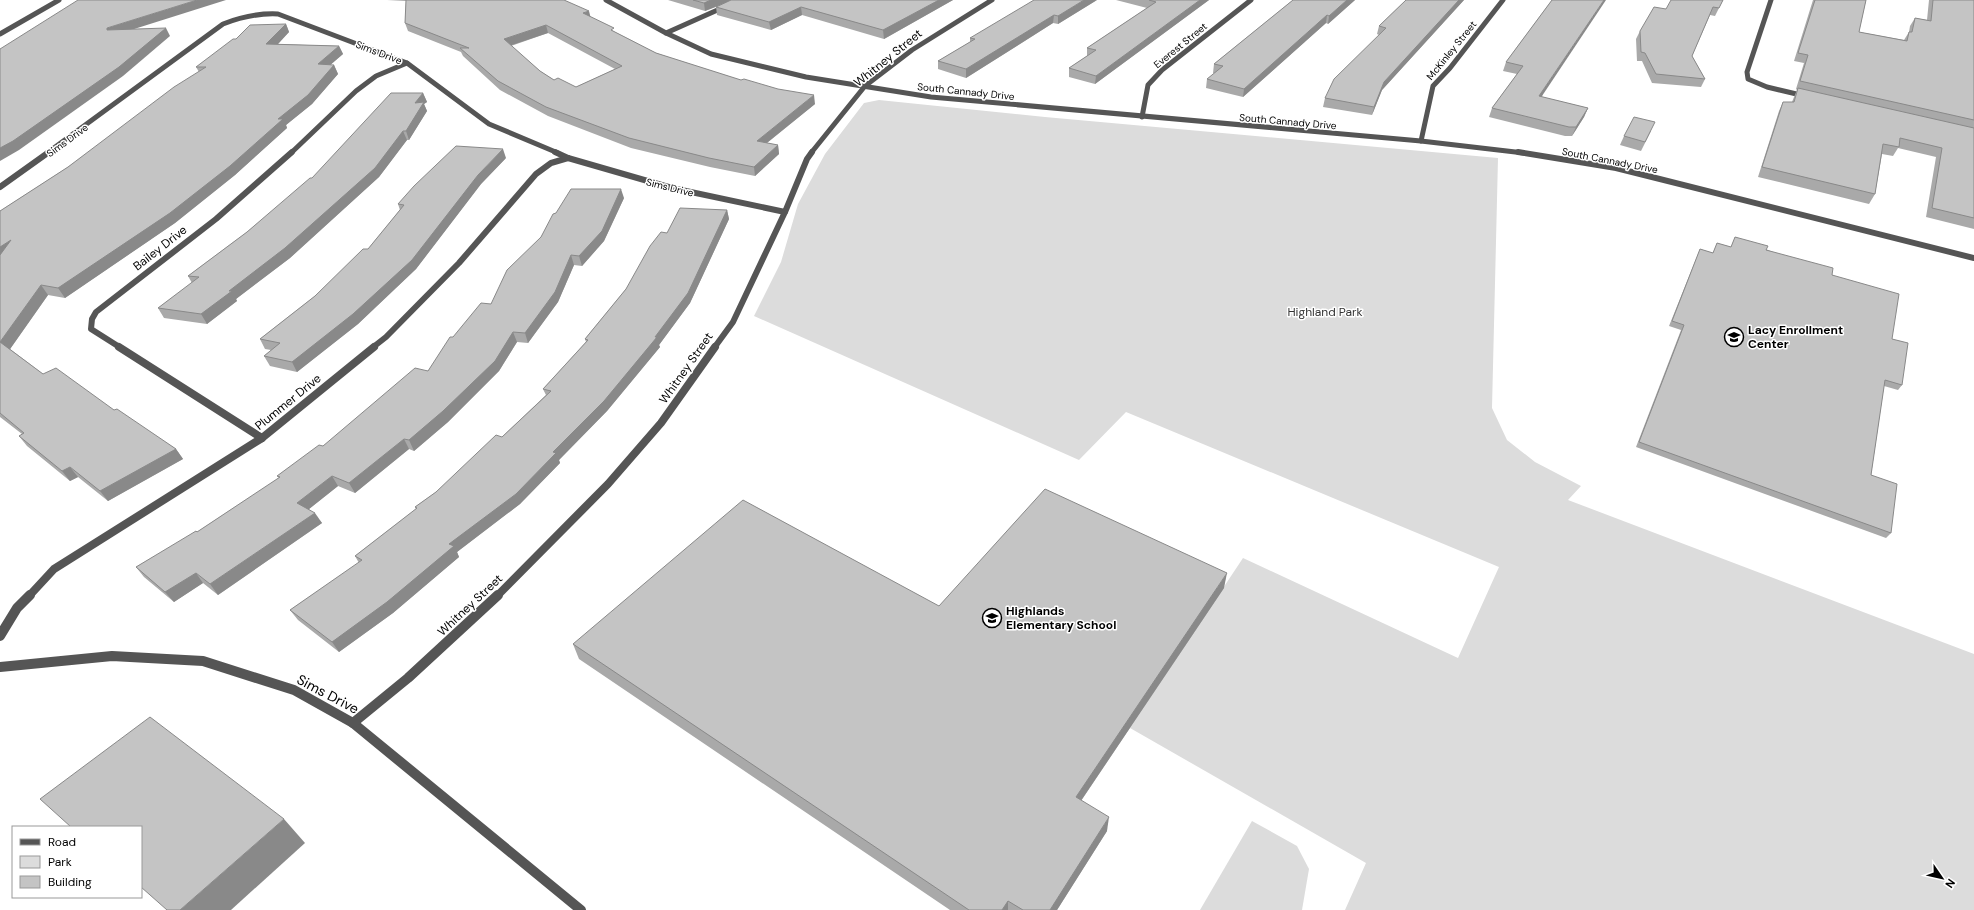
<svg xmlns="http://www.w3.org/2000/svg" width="1974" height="910" font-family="'DM Sans',sans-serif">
	<rect width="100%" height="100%" fill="#fff"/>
	<g fill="#dcdcdc">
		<polygon points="879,100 1045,117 1498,158 1492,408 1507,440 1535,462 1581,486 1568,500 1974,654 1974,910 1345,910 1366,863 1130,728 1243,558 1458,658 1499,567 1126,412 1079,460 754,316 781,262 798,204 825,154 864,103"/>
		<polygon points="1252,821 1297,846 1309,869 1302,910 1200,910"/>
	</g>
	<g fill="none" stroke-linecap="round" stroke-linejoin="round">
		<g stroke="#555" stroke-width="5">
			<polyline points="1771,0 1747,72 1748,79 1767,87 1805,96"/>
			<polyline points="666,33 740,0"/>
			<polyline points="1142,117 1148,85 1162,70 1251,0"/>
			<polyline points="1421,141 1433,86 1450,68 1503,0"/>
			<path d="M 47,153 L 223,24 C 241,17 258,13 278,14 L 407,63 L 489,124 L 558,153"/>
			<polyline points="291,153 356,91 376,76 407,63"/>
			<polyline points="811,153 865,86 912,50 992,0"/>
		</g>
		<g stroke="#555" stroke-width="6">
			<polyline points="555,152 568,158 672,188 785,212"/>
			<polyline points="0,187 49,152"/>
			<polyline points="121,348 91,329 92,319 96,312 216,219 292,152"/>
			<polyline points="372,348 386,337 459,263 536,174 551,163 568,158"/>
			<polyline points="714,348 733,322 785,212 807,159 812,152"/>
		</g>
		<g stroke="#555" stroke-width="8">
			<polyline points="119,347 262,438"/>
			<polyline points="29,596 54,569 262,438 374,347"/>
			<polyline points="497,596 608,484 661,423 715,347"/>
		</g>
		<g stroke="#555" stroke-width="10">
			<polyline points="0,636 17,608 30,595"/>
			<polyline points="0,667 112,656 203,661 294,690 353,723 581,910"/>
			<polyline points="353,723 408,678 498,595"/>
		</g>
		<g stroke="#555" stroke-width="5">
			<polyline points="606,0 666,33 711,54 806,77 931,97 1421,141 1524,153"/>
			<polyline points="0,34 59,0"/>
		</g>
		<polyline stroke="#555" stroke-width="6" points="1518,152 1616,168 1974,258"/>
	</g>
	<g fill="#a9a9a9" fill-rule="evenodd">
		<path d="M 387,0 L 564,0 L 615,32 L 656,53 L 815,104 L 767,143 L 778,145 L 779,154 L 755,176 L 710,167 L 631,148 L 548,116 L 500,90 L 463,56 L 461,52 L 408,31 L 405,23 L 406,1 ZM 548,33 L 615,69 L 576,87 L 554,80 L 540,71 L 511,46 Z"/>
		<polygon points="668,0 953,0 884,39 802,15 771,30 717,15 716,7 705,11"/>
		<polygon points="1097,0 1058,24 1053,23 966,78 938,69 938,61 970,42 970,38"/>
		<polygon points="1116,0 1209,0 1095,84 1069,77 1069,68 1087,56 1087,48 1147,8"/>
		<polygon points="1293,0 1355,0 1328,24 1326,23 1243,97 1206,88 1207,79 1215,73 1213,73 1214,64"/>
		<polygon points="1406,0 1464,0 1382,90 1372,115 1323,107 1325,98 1379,35 1377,34 1379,26"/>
		<polygon points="1552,0 1542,97 1588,108 1584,117 1572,136 1565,136 1489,117 1492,108 1517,74 1503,71 1506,62"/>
		<polygon points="1723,0 1715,16 1710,15 1692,56 1705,79 1701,87 1652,83 1642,61 1637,61 1636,39 1640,31 1666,9"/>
		<polygon points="1813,0 1866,0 1859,32 1904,40 1909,32 1910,26 1915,18 1927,20 1929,0 1974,0 1974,229 1926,217 1936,157 1898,148 1893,156 1882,154 1875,194 1869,204 1758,177 1779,111 1783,102 1792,102 1794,97 1797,90 1796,89 1804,63 1794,61"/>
		<polygon points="286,24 289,32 277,44 339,46 343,54 330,65 334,65 338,74 312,104 286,125 287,128 235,175 175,223 65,298 48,295 10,349 43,374 114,410 176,449 183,459 108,501 78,477 70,481 27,446 19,436 22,434 0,417 0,211 68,167 199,72 196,67 236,39"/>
		<polygon points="423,93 427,102 424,104 427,111 409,140 407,140 379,177 290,258 236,299 237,301 207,324 164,318 158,308 192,283 188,276 247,232 312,178"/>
		<polygon points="1651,131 1641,151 1620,145 1624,136"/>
		<polygon points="506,158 481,184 416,269 358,324 297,372 270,366 264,356 271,350 265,349 260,339 315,296 368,249 400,210 398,204"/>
		<polygon points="624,198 604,241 582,266 574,265 558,302 528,343 517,342 499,371 448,422 414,451 409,449 355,493 338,486 309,509 322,523 218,595 203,583 174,602 144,577 136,567 197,532 279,478 277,476 323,446 428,371 453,337 491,304 541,237 556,213"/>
		<polygon points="727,210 729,219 690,303 659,345 660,347 607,411 559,460 560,463 520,504 457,552 459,557 393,613 339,652 298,620 290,610 359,563 355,556 416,509 415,507 436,492 502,437 546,395 543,389 586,342 585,339 626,289 667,233"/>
		<polygon points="1735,237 1832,275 1892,339 1902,385 1898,390 1884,386 1871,475 1891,533 1886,538 1636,447 1681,330 1669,326 1698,254 1700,249 1713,253 1717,243 1731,247"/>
		<polygon points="1224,588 1081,801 1107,831 1057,910 950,910 579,659 573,644 939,606"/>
	</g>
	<g fill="#898989">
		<polygon points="197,0 226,0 112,36 107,30 107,28"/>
		<polygon points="711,0 732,0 705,11 704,3"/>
		<polygon points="939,0 953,0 884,39 883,30"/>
		<polygon points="1084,0 1097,0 1058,24 1058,16"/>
		<polygon points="1200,0 1209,0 1095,84 1096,76"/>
		<polygon points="1347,0 1355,0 1328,24 1329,16"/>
		<polygon points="1459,0 1464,0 1382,90 1372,115 1374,107 1384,82"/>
		<polygon points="1604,0 1606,0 1536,105 1539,96"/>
		<polygon points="801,7 802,15 771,30 769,22"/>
		<polygon points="589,11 591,19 583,13"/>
		<polygon points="1054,15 1053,23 966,78 966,69"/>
		<polygon points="1327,15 1326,23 1243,97 1244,89"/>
		<polygon points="286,24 289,32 270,53 266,44"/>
		<polygon points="546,25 548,33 506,47 504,39"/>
		<polygon points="166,28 170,36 123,76 19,150 0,161 0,148"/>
		<polygon points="339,46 343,54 321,73 318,64"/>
		<polygon points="334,65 338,74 312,104 286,125 287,128 235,175 175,223 65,298 58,288 278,119"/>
		<polygon points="423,93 427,102 424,104 427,111 409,140 406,131 415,103"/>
		<polygon points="814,95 815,104 758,150 757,141"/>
		<polygon points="1588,108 1584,117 1572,136 1576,127"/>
		<polygon points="403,131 407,140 379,177 290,258 236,299 237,301 207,324 201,314 229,291"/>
		<polygon points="778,145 779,154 755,176 754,167"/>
		<polygon points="503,149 506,158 481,184 416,269 358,324 297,372 292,362 478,175"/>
		<polygon points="621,189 624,198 604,241 582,266 579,256"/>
		<polygon points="727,210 729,219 690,303 659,345 660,347 607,411 559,460 560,463 520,504 457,552 459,557 393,613 339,652 332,642 449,544 553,452 655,337"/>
		<polygon points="11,240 0,261 0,247"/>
		<polygon points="571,255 574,265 558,302 528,343 525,333"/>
		<polygon points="41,285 48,295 8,352 0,342"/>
		<polygon points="513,332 517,342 499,371 448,422 414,451 409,440"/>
		<polygon points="404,439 409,449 355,493 349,483"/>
		<polygon points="176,449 183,459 108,501 100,491"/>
		<polygon points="70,467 78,477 70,481 62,471"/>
		<polygon points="332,476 338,486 304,513 297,503"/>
		<polygon points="315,513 322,523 218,595 210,584"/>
		<polygon points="196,573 203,583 174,602 165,592"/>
		<polygon points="1227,573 1224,588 1074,811 1076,797"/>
		<polygon points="1109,817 1107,831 1057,910 1050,910"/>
		<polygon points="284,819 305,843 231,910 180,910"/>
		<polygon points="1008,901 1008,910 1002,910"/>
	</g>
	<g fill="#c4c4c4" stroke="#898989" fill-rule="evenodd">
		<polygon points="78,0 197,0 107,28 107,30 166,28 119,67 13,141 0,148 0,49"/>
		<path d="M 406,0 L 564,0 L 589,11 L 583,13 L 614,28 L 611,30 L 656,53 L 741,80 L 744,79 L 778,89 L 814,95 L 757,141 L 778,145 L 754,167 L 709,158 L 629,138 L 546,107 L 498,81 L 460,48 L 469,48 L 405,23 ZM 546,25 L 622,66 L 576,87 L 558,78 L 554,80 L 540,71 L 504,39 Z"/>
		<polygon points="693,0 711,0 704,3"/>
		<polygon points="731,0 939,0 883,30 801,7 769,22 716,7"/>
		<polygon points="1034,0 1084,0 1058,16 1054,15 966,69 938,61 975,39 970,38"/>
		<polygon points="1149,0 1200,0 1096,76 1069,68 1096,50 1087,48 1156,2"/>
		<polygon points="1293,0 1347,0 1329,16 1327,15 1244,89 1207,79 1223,66 1214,64"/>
		<polygon points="1406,0 1459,0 1384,82 1374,107 1325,98 1334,79 1386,28 1379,26"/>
		<polygon points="1552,0 1604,0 1539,96 1588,108 1576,127 1569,127 1492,108 1523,66 1506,62"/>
		<polygon points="1671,0 1723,0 1719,8 1713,7 1692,56 1705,79 1656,74 1645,53 1641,52 1640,31 1654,7 1666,9"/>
		<polygon points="1815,0 1866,0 1859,32 1907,41 1909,32 1912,32 1915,18 1931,21 1933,0 1974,0 1974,120 1800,81 1808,55 1798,53"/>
		<polygon points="286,24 266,44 339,46 318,64 334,65 308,95 278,119 283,119 230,166 170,213 58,288 41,285 0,342 43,374 56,368 114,410 117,409 176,449 100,491 70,467 62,471 19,436 24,433 0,413 0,255 11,240 0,247 0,211 68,167 174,87 206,67 196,67 233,39 236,39 250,25"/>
		<polygon points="1798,88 1974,128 1974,218 1932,208 1942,148 1900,138 1899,147 1883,144 1875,194 1762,167 1783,102 1794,102"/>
		<polygon points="391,93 423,93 415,103 424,102 406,131 403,131 375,168 285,248 229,291 232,291 201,314 158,308 199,277 188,276 247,232 310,178 312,178"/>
		<polygon points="1634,117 1655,122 1645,142 1624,136"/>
		<polygon points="456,146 503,149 478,175 412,260 353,314 292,362 264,356 280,343 260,339 315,296 363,249 368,249 404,205 398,204 414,186"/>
		<polygon points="571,189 621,189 602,231 579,256 571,255 555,292 525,333 513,332 495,361 443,411 409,440 404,439 349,483 332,476 297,503 315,513 210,584 196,573 165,592 136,567 196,531 197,532 280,477 277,476 319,445 323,446 415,368 428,371 450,337 453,337 481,303 491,304 507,270 541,237 553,214 556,213"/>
		<polygon points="680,208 727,210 688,293 655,337 657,337 604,401 553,452 556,453 516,494 449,544 454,546 387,602 332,642 290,610 362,560 355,556 417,508 415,507 436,492 496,435 502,437 551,391 543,389 588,340 585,339 626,289 650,246 661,232 667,233"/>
		<polygon points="1735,237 1768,246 1766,250 1833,268 1832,275 1899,294 1892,339 1908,343 1902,385 1885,380 1871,475 1897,484 1891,533 1639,442 1684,325 1672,321 1700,249 1713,253 1717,243 1731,247"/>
		<polygon points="1045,489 1227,573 1076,797 1109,817 1050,910 1023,910 1008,901 1002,910 969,910 573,644 743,500 939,606"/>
		<polygon points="150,717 284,819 180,910 167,910 141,887 141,827 71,827 40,799"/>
	</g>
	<defs>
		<g id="school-ring" transform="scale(1)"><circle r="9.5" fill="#fff" stroke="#000" stroke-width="1.5"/><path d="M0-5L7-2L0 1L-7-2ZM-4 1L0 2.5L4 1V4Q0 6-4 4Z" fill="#000"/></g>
	</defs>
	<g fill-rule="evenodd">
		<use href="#school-ring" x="1734" y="337"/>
		<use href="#school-ring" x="992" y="618"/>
	</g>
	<g text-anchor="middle" stroke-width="3" stroke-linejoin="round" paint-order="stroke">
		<g font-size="10" fill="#000" stroke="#fff">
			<text transform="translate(1180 45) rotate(-39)" y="4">Everest Street</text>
			<text transform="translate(1451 50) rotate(-51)" y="4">McKinley Street</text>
			<text transform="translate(379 52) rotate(21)" y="4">Sims Drive</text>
			<text transform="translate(966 91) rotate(6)" y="4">South Cannady Drive</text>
			<text transform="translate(1288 121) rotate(5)" y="4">South Cannady Drive</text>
			<text transform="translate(67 140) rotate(-36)" y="4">Sims Drive</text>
			<text transform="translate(1610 160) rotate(11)" y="4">South Cannady Drive</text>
			<text transform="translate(670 187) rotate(14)" y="4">Sims Drive</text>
		</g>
		<g font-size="12" fill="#000" stroke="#fff">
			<text transform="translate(888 58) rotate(-39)" y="4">Whitney Street</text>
			<text transform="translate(160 248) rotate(-38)" y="4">Bailey Drive</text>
			<text transform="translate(686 368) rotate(-55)" y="4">Whitney Street</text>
			<text transform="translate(288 402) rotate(-39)" y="4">Plummer Drive</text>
			<text transform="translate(470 605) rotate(-43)" y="4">Whitney Street</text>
		</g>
		<g font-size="12" fill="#333" stroke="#fff">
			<text x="1325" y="316">Highland Park</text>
		</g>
		<g font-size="12" font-weight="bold" fill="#000" stroke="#fff" text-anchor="start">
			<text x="1748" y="334">Lacy Enrollment<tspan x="1748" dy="14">Center</tspan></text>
			<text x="1006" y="615">Highlands<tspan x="1006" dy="14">Elementary School</tspan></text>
		</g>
		<g font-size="14" fill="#000" stroke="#fff">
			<text transform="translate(328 694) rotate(28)" y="5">Sims Drive</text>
		</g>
	</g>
	<rect x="12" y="826" width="130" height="72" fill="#ffffff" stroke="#999999"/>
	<rect x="20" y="839" width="20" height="6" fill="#555555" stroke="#999999"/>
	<text x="48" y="846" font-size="12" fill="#000000">Road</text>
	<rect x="20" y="856" width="20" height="12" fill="#dcdcdc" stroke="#999999"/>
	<text x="48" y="866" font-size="12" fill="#000000">Park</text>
	<rect x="20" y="876" width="20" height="12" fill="#c4c4c4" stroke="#999999"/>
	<text x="48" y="886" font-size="12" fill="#000000">Building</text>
	<g transform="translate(1942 878) rotate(124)" stroke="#ffffff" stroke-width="3" paint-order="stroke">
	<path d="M0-3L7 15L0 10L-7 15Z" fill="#000000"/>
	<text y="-6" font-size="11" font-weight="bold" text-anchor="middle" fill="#000000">N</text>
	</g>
</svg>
